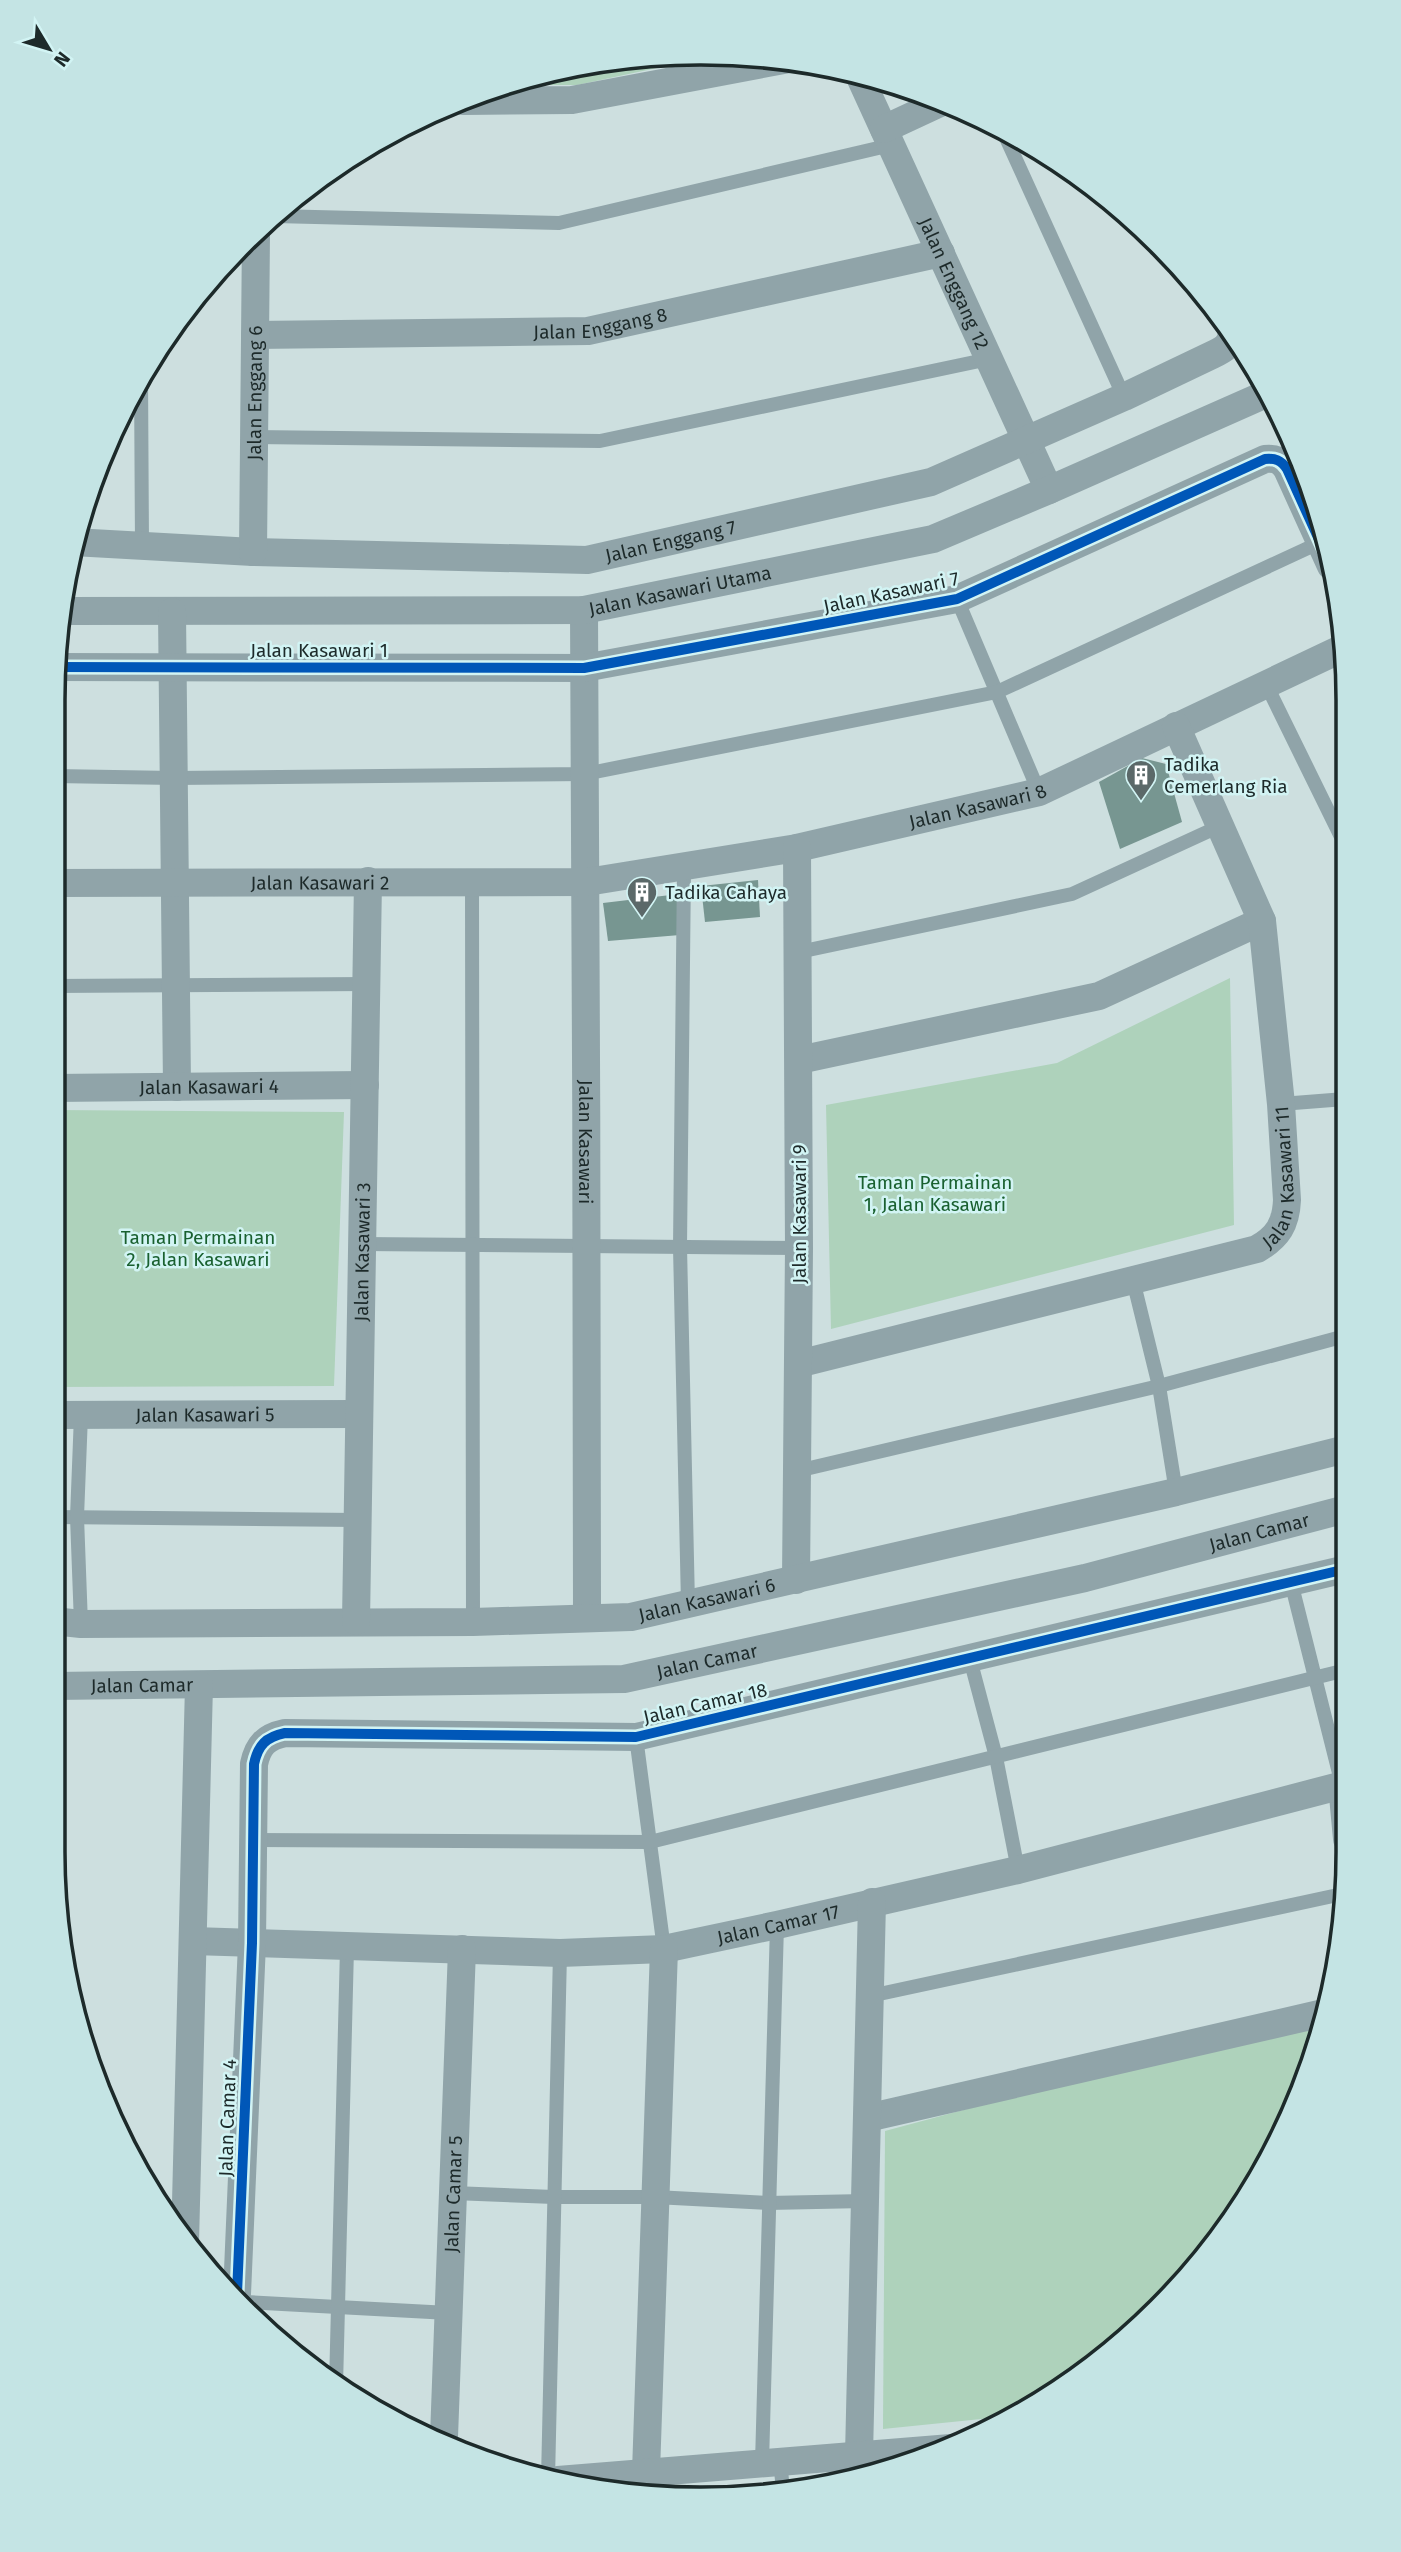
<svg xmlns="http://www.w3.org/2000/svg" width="1401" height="2552" font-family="'Fira Sans',sans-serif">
	<rect width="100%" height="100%" fill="#cddfdf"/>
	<g fill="#aed2bb">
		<polygon points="658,54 713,56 577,85 504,85 532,75"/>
		<polygon points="1230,978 1234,1225 831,1329 826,1105 1057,1063"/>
		<polygon points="53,1110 344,1112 334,1386 53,1387"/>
		<polygon points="1328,2012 1262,2175 1128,2338 1001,2417 883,2429 885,2131"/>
	</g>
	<g fill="#779691">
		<polygon points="1142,758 1166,764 1182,822 1120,849 1099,782"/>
		<polygon points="758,880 760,917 705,922 701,886"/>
		<polygon points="679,894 680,935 608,941 603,903"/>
	</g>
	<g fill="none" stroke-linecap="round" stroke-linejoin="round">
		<g stroke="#90a4a9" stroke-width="14">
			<polyline points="1002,129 1124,397"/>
			<polyline points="274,216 559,223 891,145"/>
			<polyline points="141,374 142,546"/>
			<polyline points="254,437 600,441 989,359"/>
			<polyline points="957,599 1039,792"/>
			<polyline points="1266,684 1344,843"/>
			<polyline points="54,776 174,778 585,774 997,692 1321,542"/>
			<polyline points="684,868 680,1247 688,1604"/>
			<polyline points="472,881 473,1622"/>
			<polyline points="799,952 1072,894 1220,826"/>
			<polyline points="53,986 367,984"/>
			<polyline points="1281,1104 1345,1099"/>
			<polyline points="362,1244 799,1248"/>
			<polyline points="1133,1280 1159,1386 1176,1492"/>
			<polyline points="797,1471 1159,1386 1345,1336"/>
			<polyline points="53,1517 357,1520"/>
			<polyline points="1291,1582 1342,1785"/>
			<polyline points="81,1624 77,1517 81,1415"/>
			<polyline points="970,1659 996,1757 1018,1870"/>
			<polyline points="636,1737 664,1949"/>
			<polyline points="251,1840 650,1842 1346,1670"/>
			<polyline points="870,1996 1347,1893"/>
			<polyline points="453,2193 554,2197 655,2197 768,2203 865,2201"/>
			<polyline points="246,2302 449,2313"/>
			<polyline points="336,2386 347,1948"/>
			<polyline points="780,2462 783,2489"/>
			<polyline points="762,2463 777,1925"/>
			<polyline points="548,2479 560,1953"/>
		</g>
		<g stroke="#90a4a9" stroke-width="28">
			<path id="s1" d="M 859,75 L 1049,490"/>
			<polyline points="463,101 572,100 789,59"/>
			<polyline points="884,129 942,102"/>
			<path id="s2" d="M 255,335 L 588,331 L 941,253"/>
			<path id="s3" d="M 73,542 L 253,552 L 587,560 L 931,482 L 1124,397 L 1212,355 C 1223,350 1231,346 1232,332"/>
			<path id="s4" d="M 253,552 L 256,233"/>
			<path id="s5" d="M 584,610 C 588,946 585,1281 587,1617"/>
			<path id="s6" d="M 62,611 L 584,610 L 933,539 L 1049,490 L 1266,394"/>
			<polyline points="172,612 177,1087"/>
			<path d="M 54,667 L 584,668 L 957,599 L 1265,459 C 1275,458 1281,460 1287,469 L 1331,566"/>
			<path id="s7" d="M 54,883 L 587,882 L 797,848 L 1039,792 L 1343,648"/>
			<polyline points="799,1060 1099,996 1262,921"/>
			<path id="s8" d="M 53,1088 L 365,1085"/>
			<path id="s9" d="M 798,1364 L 1257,1249 C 1278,1237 1286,1224 1287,1200 L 1281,1104 L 1262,921 L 1176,726"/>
			<path id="s10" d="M 53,1415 L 359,1414"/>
			<polyline points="796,1580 799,1248 797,848"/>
			<path id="s11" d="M 53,1621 L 81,1624 L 473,1622 L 631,1617 L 1176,1492 L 1346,1449"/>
			<path id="s12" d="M 356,1621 L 368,881"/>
			<path id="s13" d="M 53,1686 L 624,1679 L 1085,1578 L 1346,1509"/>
			<polyline points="1342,1785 1347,1839"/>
			<path id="s14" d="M 193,1941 L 560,1953 L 664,1949 L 777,1925 L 1018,1870 L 1347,1784"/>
			<polyline points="867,2118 1328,2012"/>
			<polyline points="185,2243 199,1685"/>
			<path d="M 237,2294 L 252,1943 L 254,1764 C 258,1745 266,1737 285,1733 L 636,1737 L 1346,1569"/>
			<path id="s15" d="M 444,2437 L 462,1949"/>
			<polyline points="859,2455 872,1902"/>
			<polyline points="646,2472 664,1949"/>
			<polyline points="558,2480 951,2448"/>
		</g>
		<g stroke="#d2f4f4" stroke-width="15">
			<g id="cycleway">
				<path d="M 54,667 L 584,668 L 957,599 L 1265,459 C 1275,458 1281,460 1287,469 L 1331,566"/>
				<path d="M 237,2294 L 252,1943 L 254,1764 C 258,1745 266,1737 285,1733 L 636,1737 L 1346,1569"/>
			</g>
		</g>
		<use href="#cycleway" stroke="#0057b8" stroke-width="10"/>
	</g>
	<defs>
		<g id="building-pin" transform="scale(1.575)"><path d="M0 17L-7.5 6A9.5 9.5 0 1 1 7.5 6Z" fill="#5b6969" stroke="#d2f4f4"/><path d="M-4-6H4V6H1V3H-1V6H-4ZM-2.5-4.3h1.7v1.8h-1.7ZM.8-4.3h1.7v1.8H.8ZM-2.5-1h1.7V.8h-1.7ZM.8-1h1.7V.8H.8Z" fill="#fff"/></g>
	</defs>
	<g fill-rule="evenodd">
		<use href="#building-pin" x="1141" y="775"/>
		<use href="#building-pin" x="642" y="892"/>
	</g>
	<g text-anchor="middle" stroke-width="5" stroke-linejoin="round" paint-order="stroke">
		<g font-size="19" fill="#1d2a2a" stroke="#d2f4f4">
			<text dy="7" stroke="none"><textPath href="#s1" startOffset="229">Jalan Enggang 12</textPath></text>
			<text dy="7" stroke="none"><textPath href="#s2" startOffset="346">Jalan Enggang 8</textPath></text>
			<text dy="7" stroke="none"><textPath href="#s4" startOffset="159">Jalan Enggang 6</textPath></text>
			<text dy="7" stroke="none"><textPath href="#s3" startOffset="600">Jalan Enggang 7</textPath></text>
			<text dy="7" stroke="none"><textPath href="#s6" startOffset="620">Jalan Kasawari Utama</textPath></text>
			<text transform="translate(891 592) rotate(-12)" y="7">Jalan Kasawari 7</text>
			<text x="319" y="657">Jalan Kasawari 1</text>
			<text dy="7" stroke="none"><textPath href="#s7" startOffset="931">Jalan Kasawari 8</textPath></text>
			<text dy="7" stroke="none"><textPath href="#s7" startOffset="266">Jalan Kasawari 2</textPath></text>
			<text dy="7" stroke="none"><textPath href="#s8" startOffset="156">Jalan Kasawari 4</textPath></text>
			<text dy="7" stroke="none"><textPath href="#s5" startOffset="532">Jalan Kasawari</textPath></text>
			<text dy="7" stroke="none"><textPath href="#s9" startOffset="555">Jalan Kasawari 11</textPath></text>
			<text transform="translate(799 1214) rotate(-90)" y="7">Jalan Kasawari 9</text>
			<text dy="7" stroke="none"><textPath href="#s12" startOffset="369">Jalan Kasawari 3</textPath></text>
			<text dy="7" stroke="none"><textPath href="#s10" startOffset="152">Jalan Kasawari 5</textPath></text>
			<text dy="7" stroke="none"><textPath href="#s13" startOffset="1223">Jalan Camar</textPath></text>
			<text dy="7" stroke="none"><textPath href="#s11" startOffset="656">Jalan Kasawari 6</textPath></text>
			<text dy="7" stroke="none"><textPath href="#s13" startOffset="656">Jalan Camar</textPath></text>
			<text dy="7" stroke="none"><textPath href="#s13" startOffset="89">Jalan Camar</textPath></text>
			<text transform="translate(705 1703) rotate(-13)" y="7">Jalan Camar 18</text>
			<text dy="7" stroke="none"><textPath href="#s14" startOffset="588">Jalan Camar 17</textPath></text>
			<text transform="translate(227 2118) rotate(-88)" y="7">Jalan Camar 4</text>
			<text dy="7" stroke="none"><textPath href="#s15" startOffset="243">Jalan Camar 5</textPath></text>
		</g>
		<g font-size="19" fill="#1d2a2a" stroke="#d2f4f4" text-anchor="start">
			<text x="1164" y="771">Tadika<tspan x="1164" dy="22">Cemerlang Ria</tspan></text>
			<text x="665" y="899">Tadika Cahaya</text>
		</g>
		<g font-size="19" fill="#19602f" stroke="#d2f4f4">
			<text x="935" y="1189">Taman Permainan<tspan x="935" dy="22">1, Jalan Kasawari</tspan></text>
			<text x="198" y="1244">Taman Permainan<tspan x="198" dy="22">2, Jalan Kasawari</tspan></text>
		</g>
	</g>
	<path d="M0 0H1401V2552H0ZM700 65H701A635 635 0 0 1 1336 700V1852A635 635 0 0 1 701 2487H700A635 635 0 0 1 65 1852V700A635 635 0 0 1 700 65Z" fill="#c4e4e4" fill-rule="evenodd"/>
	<path fill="none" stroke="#1d2a2a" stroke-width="3.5" d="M700 65H701A635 635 0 0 1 1336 700V1852A635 635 0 0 1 701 2487H700A635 635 0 0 1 65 1852V700A635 635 0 0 1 700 65Z"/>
	<g transform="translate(49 49) rotate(128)" stroke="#d2f4f4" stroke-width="5" paint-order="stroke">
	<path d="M0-5L12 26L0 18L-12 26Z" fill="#1d2a2a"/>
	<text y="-10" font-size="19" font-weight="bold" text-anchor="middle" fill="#1d2a2a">N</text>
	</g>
</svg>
